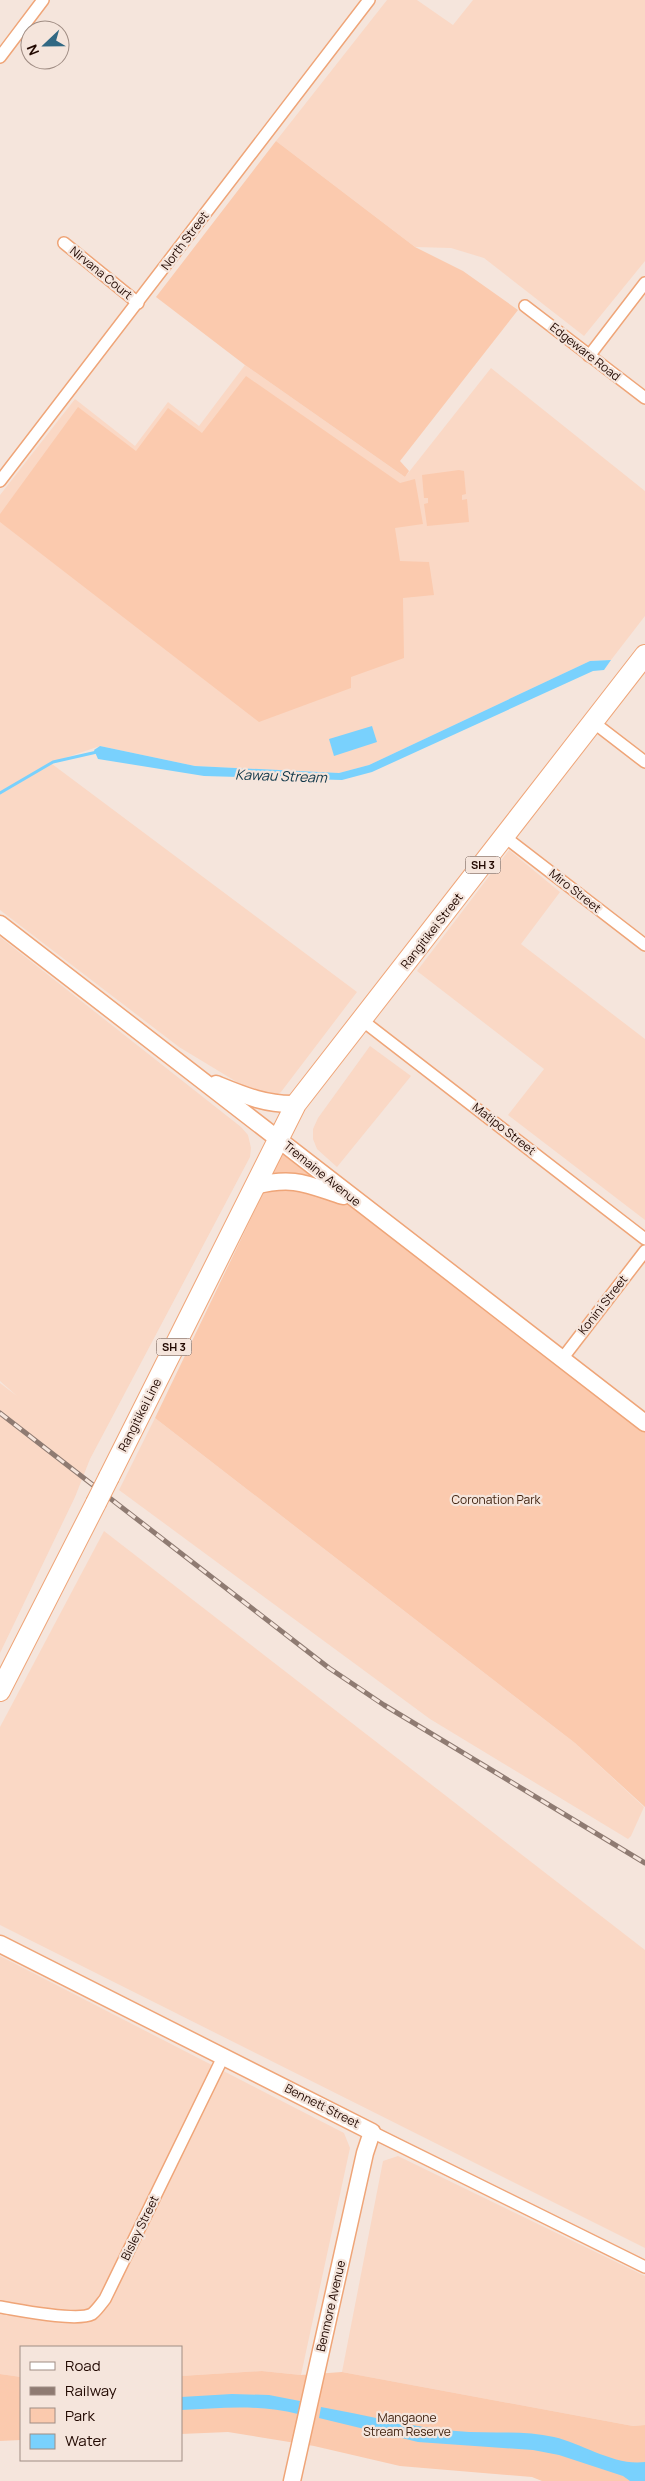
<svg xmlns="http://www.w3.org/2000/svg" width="645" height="2481" font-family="Manrope,sans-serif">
	<rect width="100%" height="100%" fill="#f5e5dc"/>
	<g fill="#fad8c5">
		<polygon points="387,0 417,0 453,25 473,0 645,0 645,261 584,336 484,258 451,248 415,247 276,141"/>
		<polygon points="245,365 405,477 491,368 645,491 645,616 611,660 590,661 369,765 339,773 195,766 100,746 53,762 52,764 357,992 281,1092 274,1096 255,1093 179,1047 0,910 0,495 75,399 135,446 168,402 199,426"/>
		<polygon points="509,850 560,892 521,944 645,1039 645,1220 508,1115 544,1069 417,971"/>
		<polygon points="0,937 241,1127 248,1135 251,1148 250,1157 90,1459 75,1497 0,1653 0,1383 17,1396 0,1381"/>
		<polygon points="370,1046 411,1076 337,1167 317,1149 313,1139 313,1129 318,1118"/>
		<polygon points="155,1418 575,1743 644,1807 631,1836 628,1839 430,1719 119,1490"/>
		<polygon points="104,1531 645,1950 645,2248 0,1925 0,1727"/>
		<polygon points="0,1956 344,2133 350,2148 301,2375 262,2371 181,2376 181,2347 21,2347 21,2377 0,2374"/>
		<polygon points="398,2156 645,2276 645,2425 633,2426 342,2372 383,2161"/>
	</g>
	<g fill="#fbcaae">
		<polygon points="276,141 415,247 463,271 518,310 400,461 409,471 405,477 245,365 156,297"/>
		<polygon points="246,376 400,483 415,479 423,524 395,528 400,561 429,562 434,595 403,598 404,658 351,677 351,688 259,722 0,522 0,514 78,407 136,451 168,408 202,433"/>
		<polygon points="459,470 464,471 466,494 462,495 462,500 467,499 469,522 427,526 424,504 428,503 428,498 424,498 422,475"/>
		<polygon points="282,1154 645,1432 645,1807 575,1743 155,1418"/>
		<polygon points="262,2371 301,2375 342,2372 633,2426 645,2425 645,2481 542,2481 532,2477 400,2466 314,2446 228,2432 181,2434 181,2376"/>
		<polygon points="0,2374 21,2377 21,2440 0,2441"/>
	</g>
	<g fill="#79d1fd">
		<polygon points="611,660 604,670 593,671 372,772 342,780 204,776 98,759 94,750 100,746 195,766 339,773 369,765 590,661"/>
		<polygon points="372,726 377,742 334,756 329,739"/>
		<path d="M 232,2394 L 269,2395 L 300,2401 L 298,2414 C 260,2404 220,2408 181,2410 L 181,2397 Z"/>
		<path d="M 321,2407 C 366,2415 410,2427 456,2431 C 488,2434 523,2430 554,2437 C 584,2444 614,2466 645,2462 L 645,2481 L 630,2481 L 623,2476 L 559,2455 L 533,2450 L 418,2442 L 319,2418 Z"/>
	</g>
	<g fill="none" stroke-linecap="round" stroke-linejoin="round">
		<polyline stroke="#79d1fd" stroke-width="3" points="0,793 53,762 97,752"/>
		<g stroke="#efa578" stroke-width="14">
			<g id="street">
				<polyline points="0,57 43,0"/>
				<polyline points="64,243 138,303"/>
				<polyline points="525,306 645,398"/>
				<polyline points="589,356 645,283"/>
				<polyline points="0,481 369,0"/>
				<polyline points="593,722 645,762"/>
				<polyline points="505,837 645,945"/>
				<polyline points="363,1021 645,1239"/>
				<polyline points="562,1359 645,1251"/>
				<polyline points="372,2132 645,2267"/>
				<path d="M 0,2307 C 19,2310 77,2322 92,2314 C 97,2310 101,2304 105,2299 L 224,2055"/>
			</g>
		</g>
		<g stroke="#efa578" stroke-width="19">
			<g id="secondary">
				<polyline points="0,924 645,1423"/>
				<path d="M 216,1084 C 243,1095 266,1105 296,1104"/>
				<path d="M 254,1186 C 294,1176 306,1184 343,1196"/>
				<polyline points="0,1944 372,2132 365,2153 292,2481"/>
			</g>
		</g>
		<g stroke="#efa578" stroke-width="22">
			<g id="highway">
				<polyline points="109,1477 296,1104 645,655"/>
				<polyline points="0,1691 96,1503"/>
			</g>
		</g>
		<use href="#street" stroke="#fff" stroke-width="11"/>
		<use href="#secondary" stroke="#fff" stroke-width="16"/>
		<use href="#highway" stroke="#fff" stroke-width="20"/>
		<g stroke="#8f7b72" stroke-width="5">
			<polyline id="rail" points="0,1413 329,1668 384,1705 645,1863"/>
		</g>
		<use href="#rail" stroke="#f5e5dc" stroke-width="3" stroke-dasharray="9" stroke-linecap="butt"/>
		<g stroke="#efa578" stroke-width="22" stroke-linecap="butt">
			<polyline id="highway-bridge" points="96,1503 109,1477"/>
		</g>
		<use href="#highway-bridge" stroke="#fff" stroke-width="20"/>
	</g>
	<g text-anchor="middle" stroke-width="4.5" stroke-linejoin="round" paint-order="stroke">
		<g fill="#f5e5dc" stroke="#614a42" stroke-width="1">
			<rect x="465.5" y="856.5" width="35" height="17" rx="4"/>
			<rect x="156.5" y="1338.5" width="35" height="17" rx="4"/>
		</g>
		<g font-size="11" font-weight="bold" fill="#210800">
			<text x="483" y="869">SH 3</text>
			<text x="174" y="1351">SH 3</text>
		</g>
		<g font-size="12" fill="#210800" stroke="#f5e5dc">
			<text transform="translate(185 241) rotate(-53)" y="4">North Street</text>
			<text transform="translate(101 273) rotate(39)" y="4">Nirvana Court</text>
			<text transform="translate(585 352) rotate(38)" y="4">Edgeware Road</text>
			<text transform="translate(575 891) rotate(38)" y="4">Miro Street</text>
			<text transform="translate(432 931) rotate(-52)" y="4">Rangitikei Street</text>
			<text transform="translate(504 1129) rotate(38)" y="4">Matipo Street</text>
			<text transform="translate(322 1174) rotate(39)" y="4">Tremaine Avenue</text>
			<text transform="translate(603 1305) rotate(-52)" y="4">Konini Street</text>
			<text transform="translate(140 1415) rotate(-63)" y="4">Rangitikei Line</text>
			<text transform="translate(322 2106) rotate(27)" y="4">Bennett Street</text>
			<text transform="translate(140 2228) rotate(-64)" y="4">Bisley Street</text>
			<text transform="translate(331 2306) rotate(-77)" y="4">Benmore Avenue</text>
		</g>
		<g font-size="12" fill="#412411" stroke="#f5e5dc">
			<text x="496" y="1504">Coronation Park</text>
			<text x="407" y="2422">Mangaone<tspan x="407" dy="14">Stream Reserve</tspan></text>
		</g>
		<g font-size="14" font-style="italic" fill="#0e3648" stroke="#f5e5dc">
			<text transform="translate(281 776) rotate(2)" y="5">Kawau Stream</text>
		</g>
	</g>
	<rect x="20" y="2346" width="162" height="115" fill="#f5e5dc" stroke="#a08d84"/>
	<rect x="30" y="2362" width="25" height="8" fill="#ffffff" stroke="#a08d84"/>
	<text x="65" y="2371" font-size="15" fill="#210800">Road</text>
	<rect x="30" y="2387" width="25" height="8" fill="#8f7b72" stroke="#a08d84"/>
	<text x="65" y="2396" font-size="15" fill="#210800">Railway</text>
	<rect x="30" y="2408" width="25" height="15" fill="#fbcaae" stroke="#a08d84"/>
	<text x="65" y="2421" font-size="15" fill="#210800">Park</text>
	<rect x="30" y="2434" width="25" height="15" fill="#79d1fd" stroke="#a08d84"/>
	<text x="65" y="2446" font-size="15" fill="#210800">Water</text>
	<g transform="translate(45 45) rotate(248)"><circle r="24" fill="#f5e5dc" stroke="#a08d84"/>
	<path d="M0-4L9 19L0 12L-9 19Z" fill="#316883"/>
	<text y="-8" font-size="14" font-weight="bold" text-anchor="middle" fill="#210800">N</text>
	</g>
</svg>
